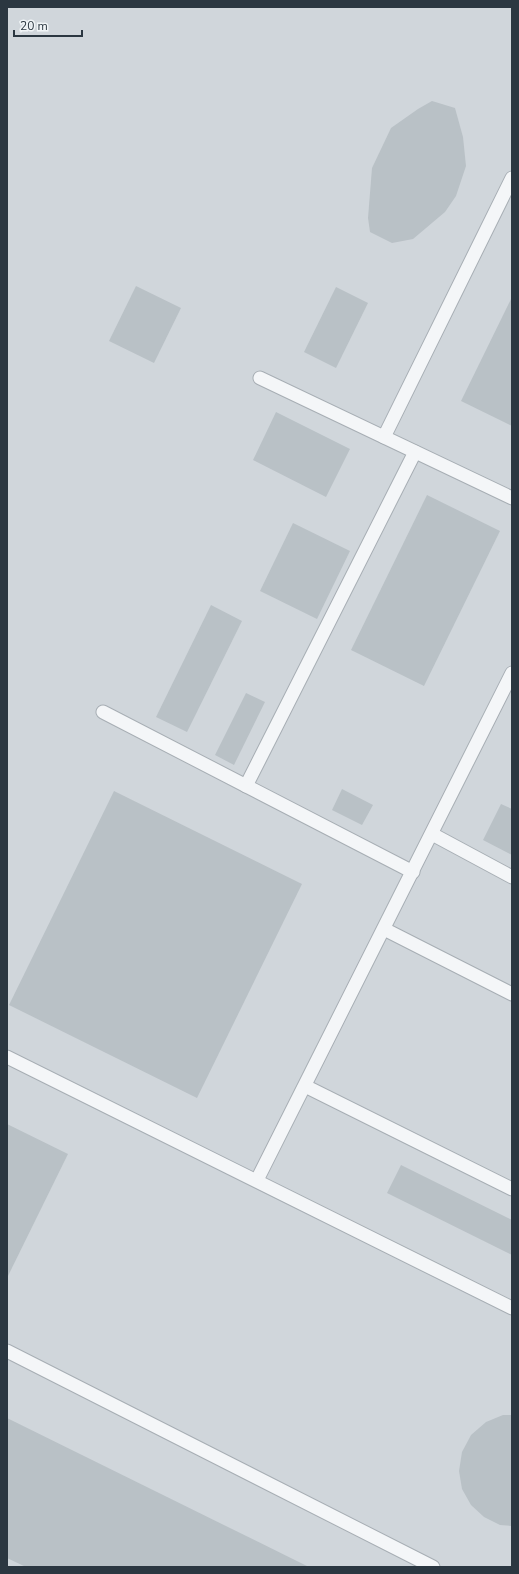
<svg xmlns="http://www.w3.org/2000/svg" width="519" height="1574" font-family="'Nunito Sans',sans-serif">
	<rect width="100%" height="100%" fill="#e2e6ea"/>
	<rect fill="#d0d6db" x="7" y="7" width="505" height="1560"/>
	<g fill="#b9c1c6">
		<polygon points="432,101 455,108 463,137 466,166 456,196 445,212 413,239 392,243 370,232 368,218 372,168 391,128 418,109"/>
		<polygon points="136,286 181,308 154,363 109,341"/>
		<polygon points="336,287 368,303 336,368 304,352"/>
		<polygon points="512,297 512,426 461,401"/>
		<polygon points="276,412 350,449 326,497 253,460"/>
		<polygon points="427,495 500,531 424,686 351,650"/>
		<polygon points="293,523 350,551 317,619 260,591"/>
		<polygon points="211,605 242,621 187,732 156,717"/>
		<polygon points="246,693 265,702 234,765 215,755"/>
		<polygon points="342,789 373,805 362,825 332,810"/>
		<polygon points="114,791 302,884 197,1098 9,1005"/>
		<polygon points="501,804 512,809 512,855 483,840"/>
		<polygon points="7,1124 68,1154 7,1278"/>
		<polygon points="401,1165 512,1220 512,1255 387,1193"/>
		<polygon points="503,1415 512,1415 512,1526 500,1525 484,1517 471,1505 462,1489 459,1471 462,1452 471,1435 486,1422"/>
		<polygon points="7,1418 309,1567 26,1567 7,1558"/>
	</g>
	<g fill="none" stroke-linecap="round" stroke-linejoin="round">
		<g stroke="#a7aeb4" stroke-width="15">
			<g id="service">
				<polyline points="260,378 512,498"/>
				<polyline points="384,437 512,178"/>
				<polyline points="103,712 413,872"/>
				<polyline points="246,786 415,452"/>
				<polyline points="432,834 512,877"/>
				<polyline points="384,929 512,994"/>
				<polyline points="7,1057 512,1308"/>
				<polyline points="305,1086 512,1189"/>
				<polyline points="257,1180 512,673"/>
				<polyline points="7,1351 433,1567"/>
			</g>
		</g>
		<use href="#service" stroke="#f4f6f8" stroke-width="13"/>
	</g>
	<rect width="519" height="1574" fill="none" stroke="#2b3741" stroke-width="16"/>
	<path d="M14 30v6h68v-6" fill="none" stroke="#2b3741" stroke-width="2"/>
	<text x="20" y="30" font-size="12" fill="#2b3741" stroke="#f1f5f7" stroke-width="3" paint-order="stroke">20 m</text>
</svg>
